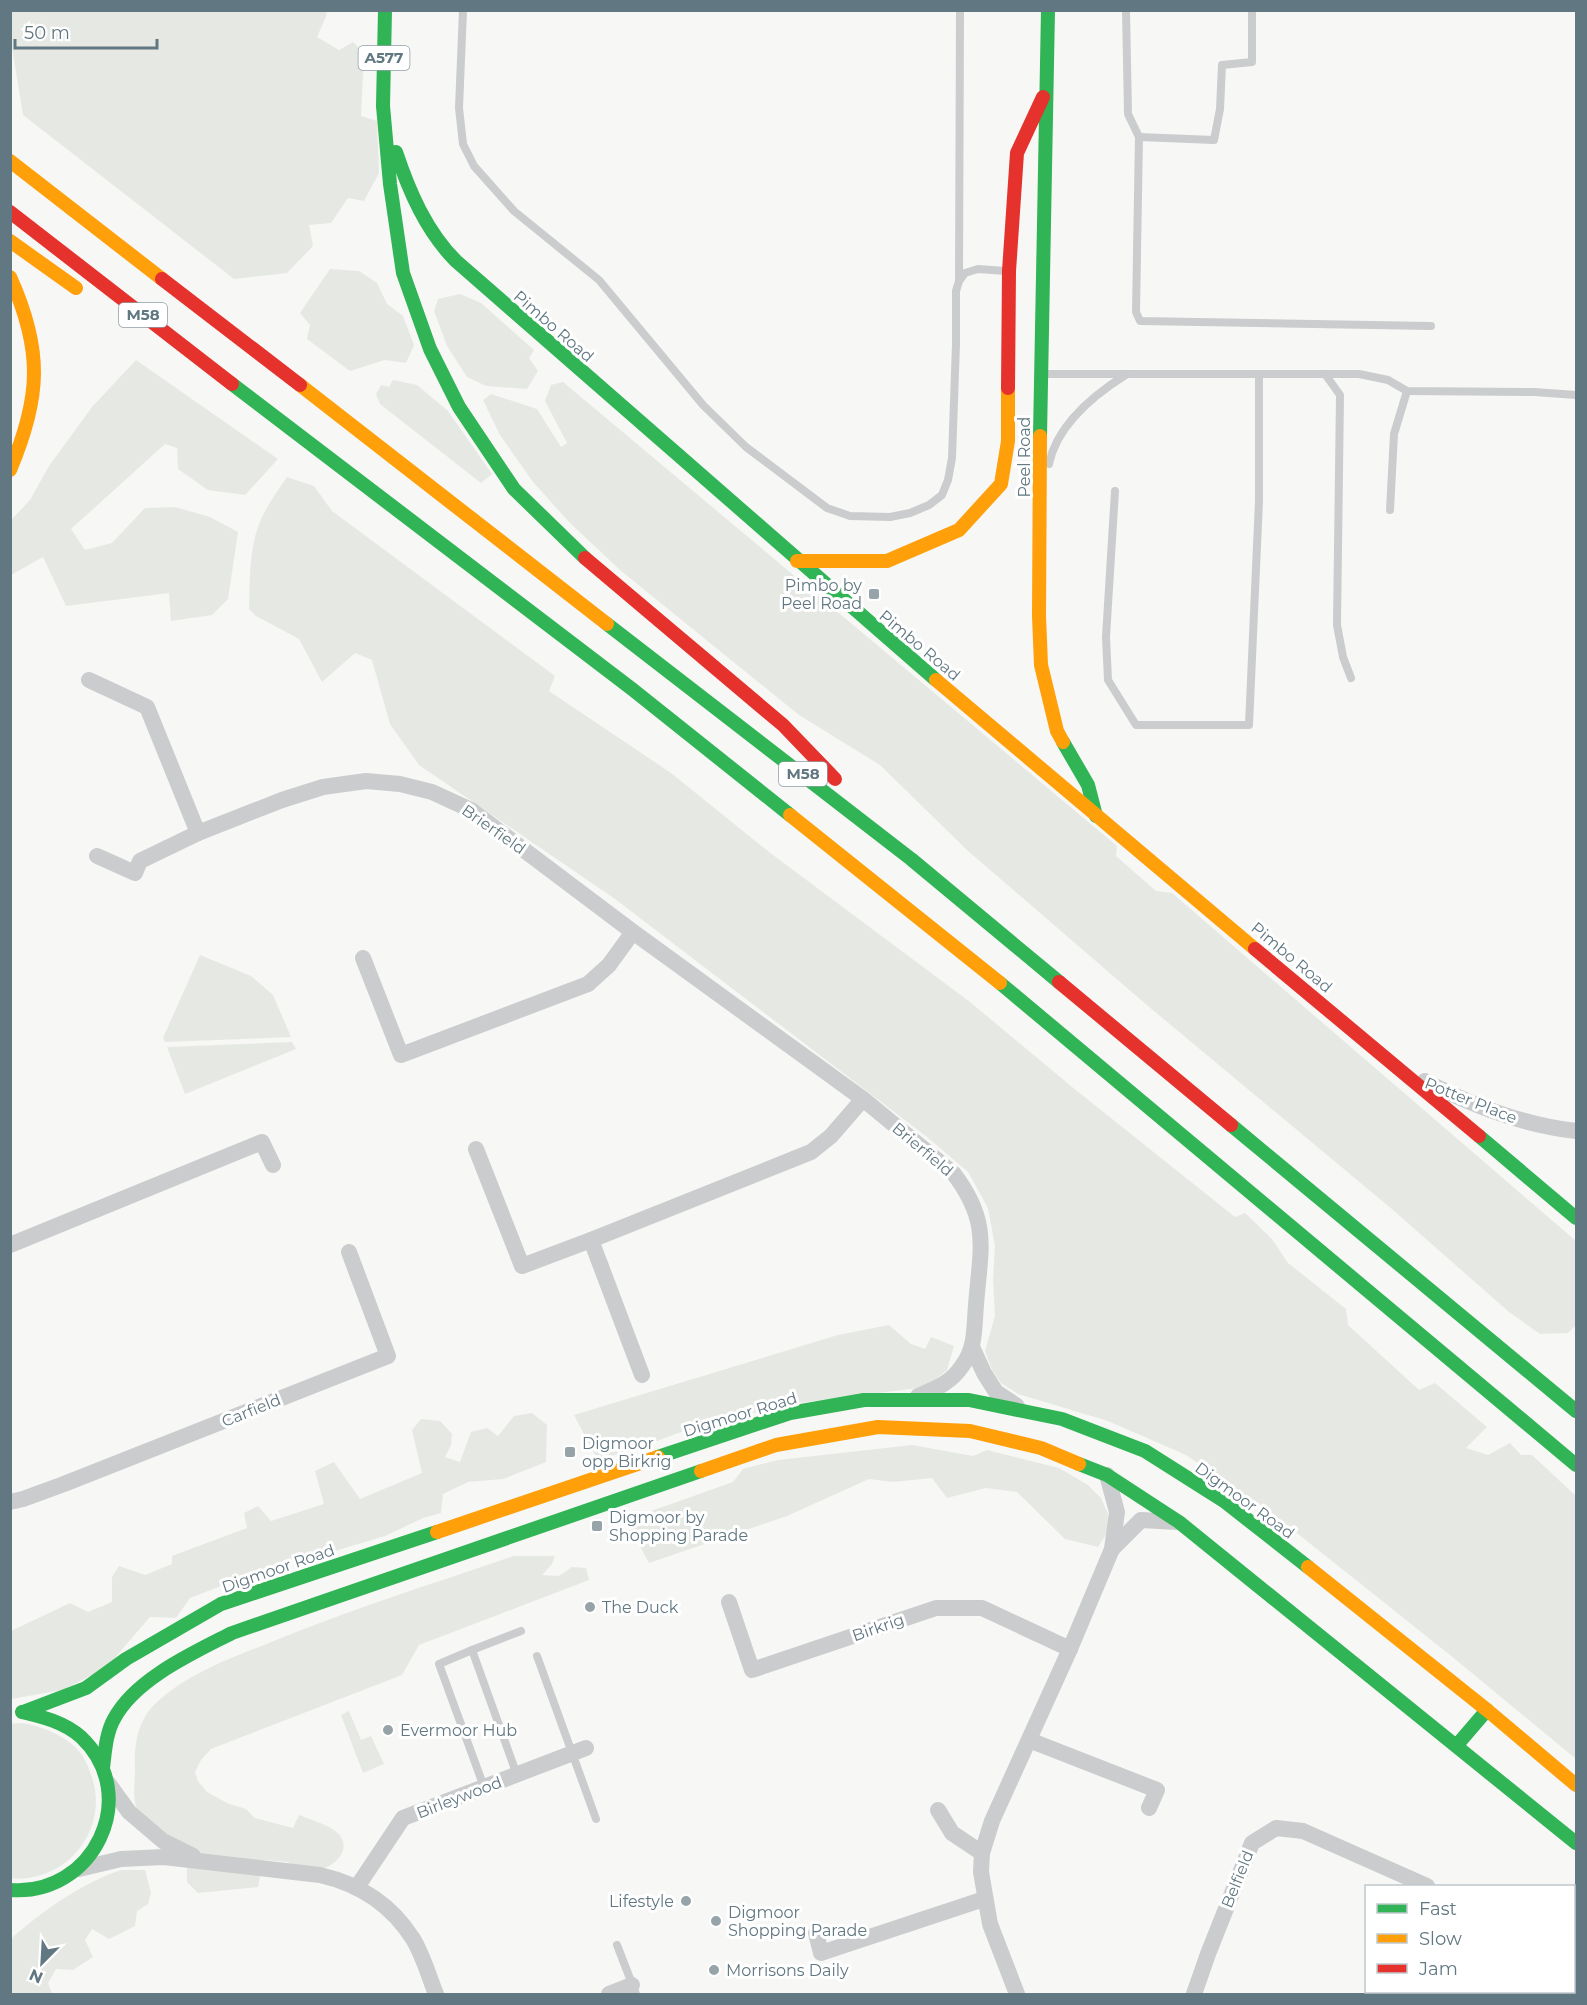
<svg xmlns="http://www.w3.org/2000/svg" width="1587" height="2005" font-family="Montserrat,sans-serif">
	<rect width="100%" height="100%" fill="#f7f7f6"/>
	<g fill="#e6e9e3">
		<polygon points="11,11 326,11 327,14 317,37 339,50 353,42 364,53 361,116 377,121 379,173 364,201 348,198 331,223 309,225 313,246 287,273 234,279 23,115 11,41"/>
		<polygon points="330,269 359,271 377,283 387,304 403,316 414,345 406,363 385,360 350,371 307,339 310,325 300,313"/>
		<polygon points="460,294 481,303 534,350 529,358 538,371 527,389 486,386 467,377 447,346 434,311 438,299"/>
		<polygon points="136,360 278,459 245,495 208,490 178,469 177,448 165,444 71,529 85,550 112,543 145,508 175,507 210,517 238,532 228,599 212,615 171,621 169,593 66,606 43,557 11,575 11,520 30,500 49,466 92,407"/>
		<polygon points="393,380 417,385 448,411 492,474 481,483 380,404 376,394 381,385 389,387"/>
		<polygon points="563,382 1117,846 1116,856 1156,891 1172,893 1576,1241 1576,1325 1568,1333 1540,1334 1509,1312 1393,1210 1148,1006 968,851 880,765 799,715 620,570 570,523 533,482 500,435 483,400 491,394 537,409 561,447 567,443 545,401 551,385"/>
		<path d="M 287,477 L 314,486 L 332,511 L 555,676 L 549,691 L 671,773 L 769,852 L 970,1002 L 1077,1091 L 1235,1217 L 1245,1213 L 1272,1239 L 1288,1263 L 1346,1309 L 1348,1325 L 1419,1390 L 1435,1383 L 1487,1427 L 1466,1448 L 1488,1455 L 1510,1443 L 1521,1455 L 1532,1455 L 1576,1496 L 1576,1759 L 1450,1655 L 1273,1514 L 1186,1455 L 1108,1421 L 1018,1394 L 1001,1383 L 992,1370 L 985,1351 L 995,1316 L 993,1280 L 995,1246 L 988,1208 L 968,1172 L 927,1137 L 615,899 L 419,765 L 390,724 L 372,660 L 355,653 L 322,682 L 299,639 L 256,616 L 249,609 C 250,583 249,555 257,530 C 263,511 276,493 287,477 Z"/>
		<polygon points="200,955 251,976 273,995 291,1037 165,1042 163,1038"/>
		<polygon points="292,1042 296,1049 185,1094 167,1047"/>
		<polygon points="889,1325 911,1344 925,1349 931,1337 954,1346 947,1370 926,1387 783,1405 678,1433 631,1451 597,1459 574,1415 838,1335"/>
		<polygon points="532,1413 547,1425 546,1462 503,1479 468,1482 443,1494 441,1513 423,1518 385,1536 328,1553 281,1563 190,1598 176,1618 150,1617 107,1667 63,1690 11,1699 11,1631 70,1603 88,1612 112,1602 112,1577 119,1566 145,1575 172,1564 172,1556 247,1528 244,1513 258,1506 271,1521 324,1504 315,1471 334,1462 360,1499 422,1473 412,1430 421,1419 440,1421 452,1434 451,1445 445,1457 460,1462 471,1432 487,1428 498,1436 514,1416"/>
		<polygon points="912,1445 973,1456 987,1450 1059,1468 1088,1485 1101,1498 1108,1514 1107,1533 1098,1547 1065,1539 1017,1492 986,1488 947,1498 932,1478 893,1482 869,1479 787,1516 649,1563 626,1520 733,1482 743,1469 778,1460"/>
		<path d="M 514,1556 L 555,1556 L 552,1564 L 542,1575 L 559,1576 L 572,1567 L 586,1568 L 589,1580 L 419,1645 L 402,1675 L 211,1749 L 201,1760 L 195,1772 L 198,1781 L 207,1792 L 227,1803 L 246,1809 L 255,1818 L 293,1828 L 299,1815 C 311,1820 323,1823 334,1830 C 365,1853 313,1887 288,1862 L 263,1860 L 258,1887 L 198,1893 L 187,1882 L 187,1849 C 170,1838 137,1824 135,1802 C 133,1791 135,1780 135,1770 C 134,1745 137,1721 156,1703 C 187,1674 231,1658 269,1643 C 349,1610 432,1584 514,1556 Z"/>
		<polygon points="349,1711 361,1740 371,1736 384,1764 363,1773 341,1715"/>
		<path d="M 22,1723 C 41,1726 61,1734 75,1747 C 83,1754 88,1765 91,1775 C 106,1814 85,1858 47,1873 C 36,1877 22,1880 10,1878 L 10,1724 Z"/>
		<path d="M 121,1870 L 145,1870 L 151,1893 L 148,1904 L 137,1911 L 135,1926 L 109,1939 L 92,1929 L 85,1940 L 93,1957 L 73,1970 L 56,1969 L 48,1983 L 52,1994 L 11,1994 L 11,1940 L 14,1936 C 46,1909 80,1884 121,1870 Z"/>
	</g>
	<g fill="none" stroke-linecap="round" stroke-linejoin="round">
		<g stroke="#cbcccd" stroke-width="8">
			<polyline points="463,10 459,108 463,144 474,166 514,211 599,280 703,405 746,447 827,508 850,516 890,517 910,513 929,505 942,495 948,480 952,458 956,344 956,291 959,281 965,273 978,269 1006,271"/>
			<polyline points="1126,10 1128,114 1139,137 1136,312 1140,321 1431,326"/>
			<polyline points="1139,137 1214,140 1220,109 1222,65 1252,62 1252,10"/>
			<polyline points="959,280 960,10"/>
			<polyline points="1044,374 1359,374 1388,380 1407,391 1534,392 1576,395"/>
			<polyline points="1325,374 1340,395 1337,625 1343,657 1351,678"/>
			<path d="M 1049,464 C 1057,424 1095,394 1127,374"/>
			<polyline points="1115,491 1106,637 1108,680 1136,725 1249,725 1259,501 1259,374"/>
			<polyline points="1390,510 1394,434 1407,391"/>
			<polyline points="472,1650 521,1631"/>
			<polyline points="537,1656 596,1819"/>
			<polyline points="484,1787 439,1664 472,1650 517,1775"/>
			<polyline points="617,1945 636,1994"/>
		</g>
		<g stroke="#cbcccd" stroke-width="16">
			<polyline points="89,680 147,707 198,833"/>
			<path d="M 97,856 L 135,873 L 140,861 L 198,833 L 282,800 L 323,787 L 366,781 L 400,784 L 432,792 L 471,810 L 633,932 L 863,1099 L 954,1174 C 991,1223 980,1250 976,1305 C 974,1327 976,1348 962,1366 C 951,1383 935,1389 918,1396"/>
			<polyline points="363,958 401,1055 588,984 609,965 633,932"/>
			<path d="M 1425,1081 C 1473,1106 1523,1125 1576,1131"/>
			<polyline points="476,1149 522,1266 591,1240 811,1152 831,1136 863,1099"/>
			<polyline points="591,1240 642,1375"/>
			<polyline points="10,1245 262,1142 273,1165"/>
			<polyline points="973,1349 984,1373 996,1392 1017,1406"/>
			<polyline points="10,1502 23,1499 64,1484 388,1356 349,1252"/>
			<polyline points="1112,1549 1141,1520 1177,1522"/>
			<polyline points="729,1602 752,1670 936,1608 982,1608 1070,1649"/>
			<polyline points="1029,1740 1157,1790 1149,1808"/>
			<polyline points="108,1783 129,1812 163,1841 193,1856"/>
			<polyline points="938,1810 952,1833 982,1853"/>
			<path d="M 79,1869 L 121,1859 L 164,1857 L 320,1875 C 359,1884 391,1904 413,1939 C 423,1955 429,1977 436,1994"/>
			<polyline points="357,1887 403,1818 586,1748"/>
			<polyline points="816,1933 821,1953 984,1899"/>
			<polyline points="1574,1969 1576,1971"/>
			<polyline points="609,1994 632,1985"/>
			<polyline points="1017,1994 990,1924 981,1872 982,1853 992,1821 1070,1649 1112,1549 1117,1512 1107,1475"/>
			<polyline points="1194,1994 1208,1954 1252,1843 1276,1828 1303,1831 1427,1886"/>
			<polyline points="1492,1994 1494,1992"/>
		</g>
		<g stroke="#30b455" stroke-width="14">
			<polyline points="383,106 385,10"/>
			<polyline points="383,106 390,184 403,273 430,349 459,407 514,489 585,558"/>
			<path d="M 396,152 C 409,191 426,231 456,261 L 936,680"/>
			<polyline points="232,384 632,689 790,815"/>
			<polyline points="1040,436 1048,10"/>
			<polyline points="607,624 911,859 1059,982"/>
			<polyline points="1063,742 1088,785 1096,816"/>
			<polyline points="1000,983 1576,1465"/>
			<polyline points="1231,1125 1576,1411"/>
			<polyline points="1479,1136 1576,1218"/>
			<polyline points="658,1457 790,1413 864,1400 969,1400 1062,1419 1145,1451 1224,1501 1308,1567"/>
			<polyline points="1079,1464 1107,1475 1179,1522 1576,1843"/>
			<polyline points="23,1712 86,1688 126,1659 221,1604 437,1532"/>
			<polyline points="1457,1745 1487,1710"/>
			<path d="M 103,1768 C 105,1752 106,1733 114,1719 C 135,1679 193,1653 232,1633 L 701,1471"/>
			<path d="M 10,1890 C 93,1897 143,1796 81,1737 C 64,1722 43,1717 22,1712"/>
		</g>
		<g stroke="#ff9f0a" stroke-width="14">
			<polyline points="10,161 162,279"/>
			<polyline points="10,241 76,288"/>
			<path d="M 10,277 C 43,350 41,397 10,470"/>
			<polyline points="300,385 607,624"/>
			<polyline points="1040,436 1039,616 1041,665 1057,731 1063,742"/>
			<polyline points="797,561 887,561 959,530 1001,484 1008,441 1008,388"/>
			<polyline points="936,680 1255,949"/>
			<polyline points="790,815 1000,983"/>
			<polyline points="701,1471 776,1445 878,1427 970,1431 1041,1448 1079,1464"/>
			<polyline points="437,1532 658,1457"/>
			<polyline points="1308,1567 1487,1710 1576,1785"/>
		</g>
		<g stroke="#e5322d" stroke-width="14">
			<polyline points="10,212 232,384"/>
			<polyline points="162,279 300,385"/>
			<polyline points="1008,388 1009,271 1017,153 1043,97"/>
			<polyline points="585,558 783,725 835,779"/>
			<polyline points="1255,949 1479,1136"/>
			<polyline points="1059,982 1231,1125"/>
		</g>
	</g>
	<g fill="#96a4aa" stroke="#fff" stroke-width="2">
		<rect x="868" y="588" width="12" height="12" rx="3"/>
		<rect x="564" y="1446" width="12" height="12" rx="3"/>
		<rect x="591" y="1520" width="12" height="12" rx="3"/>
		<circle cx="590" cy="1607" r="6"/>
		<circle cx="388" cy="1730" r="6"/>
		<circle cx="686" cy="1901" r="6"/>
		<circle cx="716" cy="1921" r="6"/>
		<circle cx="714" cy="1970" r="6"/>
	</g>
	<g text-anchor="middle" stroke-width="6" stroke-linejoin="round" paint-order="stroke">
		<g fill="#fff" stroke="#90a0a7" stroke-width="1.5">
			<rect x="358.5" y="46" width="51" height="24" rx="4.5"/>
			<rect x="119" y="303" width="48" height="24" rx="4.5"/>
			<rect x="779" y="762" width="48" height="24" rx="4.5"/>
		</g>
		<g font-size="15" font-weight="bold" fill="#617781">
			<text x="384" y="63">A577</text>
			<text x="143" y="320">M58</text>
			<text x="803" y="779">M58</text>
		</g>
		<g font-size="16" fill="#617781" stroke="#fff">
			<text transform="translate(554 326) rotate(41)" y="6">Pimbo Road</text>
			<text transform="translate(1024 457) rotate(-90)" y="6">Peel Road</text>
			<text transform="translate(920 645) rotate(40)" y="6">Pimbo Road</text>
			<text transform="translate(494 829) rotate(35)" y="6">Brierfield</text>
			<text transform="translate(1292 957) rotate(40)" y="6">Pimbo Road</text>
			<text transform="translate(1471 1100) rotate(22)" y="6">Potter Place</text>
			<text transform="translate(923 1149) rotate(40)" y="6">Brierfield</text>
			<text transform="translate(251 1410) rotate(-22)" y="6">Carfield</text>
			<text transform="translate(740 1414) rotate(-17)" y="6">Digmoor Road</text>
			<text transform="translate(1245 1500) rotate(36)" y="6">Digmoor Road</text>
			<text transform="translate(278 1568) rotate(-19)" y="6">Digmoor Road</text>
			<text transform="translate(878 1627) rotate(-19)" y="6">Birkrig</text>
			<text transform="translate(459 1797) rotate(-21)" y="6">Birleywood</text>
			<text transform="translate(1237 1879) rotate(-68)" y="6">Belfield</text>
		</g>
		<g font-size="16" fill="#617781" stroke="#fff" text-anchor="start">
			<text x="862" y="591" text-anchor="end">Pimbo by<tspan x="862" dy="18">Peel Road</tspan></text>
			<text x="582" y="1449">Digmoor<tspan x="582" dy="18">opp Birkrig</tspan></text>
			<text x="609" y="1523">Digmoor by<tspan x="609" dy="18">Shopping Parade</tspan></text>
			<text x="602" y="1613">The Duck</text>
			<text x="400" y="1736">Evermoor Hub</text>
			<text x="674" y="1907" text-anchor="end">Lifestyle</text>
			<text x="728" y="1918">Digmoor<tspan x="728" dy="18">Shopping Parade</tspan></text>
			<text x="726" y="1976">Morrisons Daily</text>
		</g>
	</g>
	<rect width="1587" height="2005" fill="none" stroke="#617781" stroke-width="24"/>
	<rect x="1365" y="1885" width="210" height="108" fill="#ffffff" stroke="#c0c9cd" stroke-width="1.5"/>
	<rect x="1377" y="1904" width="30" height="9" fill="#30b455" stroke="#c0c9cd" stroke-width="1.5"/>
	<text x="1419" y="1915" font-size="18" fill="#617781">Fast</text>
	<rect x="1377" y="1934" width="30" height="9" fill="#ff9f0a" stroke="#c0c9cd" stroke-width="1.5"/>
	<text x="1419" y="1945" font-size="18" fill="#617781">Slow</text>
	<rect x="1377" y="1964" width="30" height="9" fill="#e5322d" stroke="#c0c9cd" stroke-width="1.5"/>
	<text x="1419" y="1975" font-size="18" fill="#617781">Jam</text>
	<g transform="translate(42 1963) rotate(204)" stroke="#ffffff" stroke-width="4.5" paint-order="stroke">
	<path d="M0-4.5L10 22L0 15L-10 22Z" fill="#617781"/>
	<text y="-9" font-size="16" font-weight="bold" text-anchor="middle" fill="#617781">N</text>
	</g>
	<path d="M15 39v9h142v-9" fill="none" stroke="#617781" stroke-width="3"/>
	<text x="24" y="39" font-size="18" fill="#617781" stroke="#ffffff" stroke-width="4.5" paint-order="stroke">50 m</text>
</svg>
